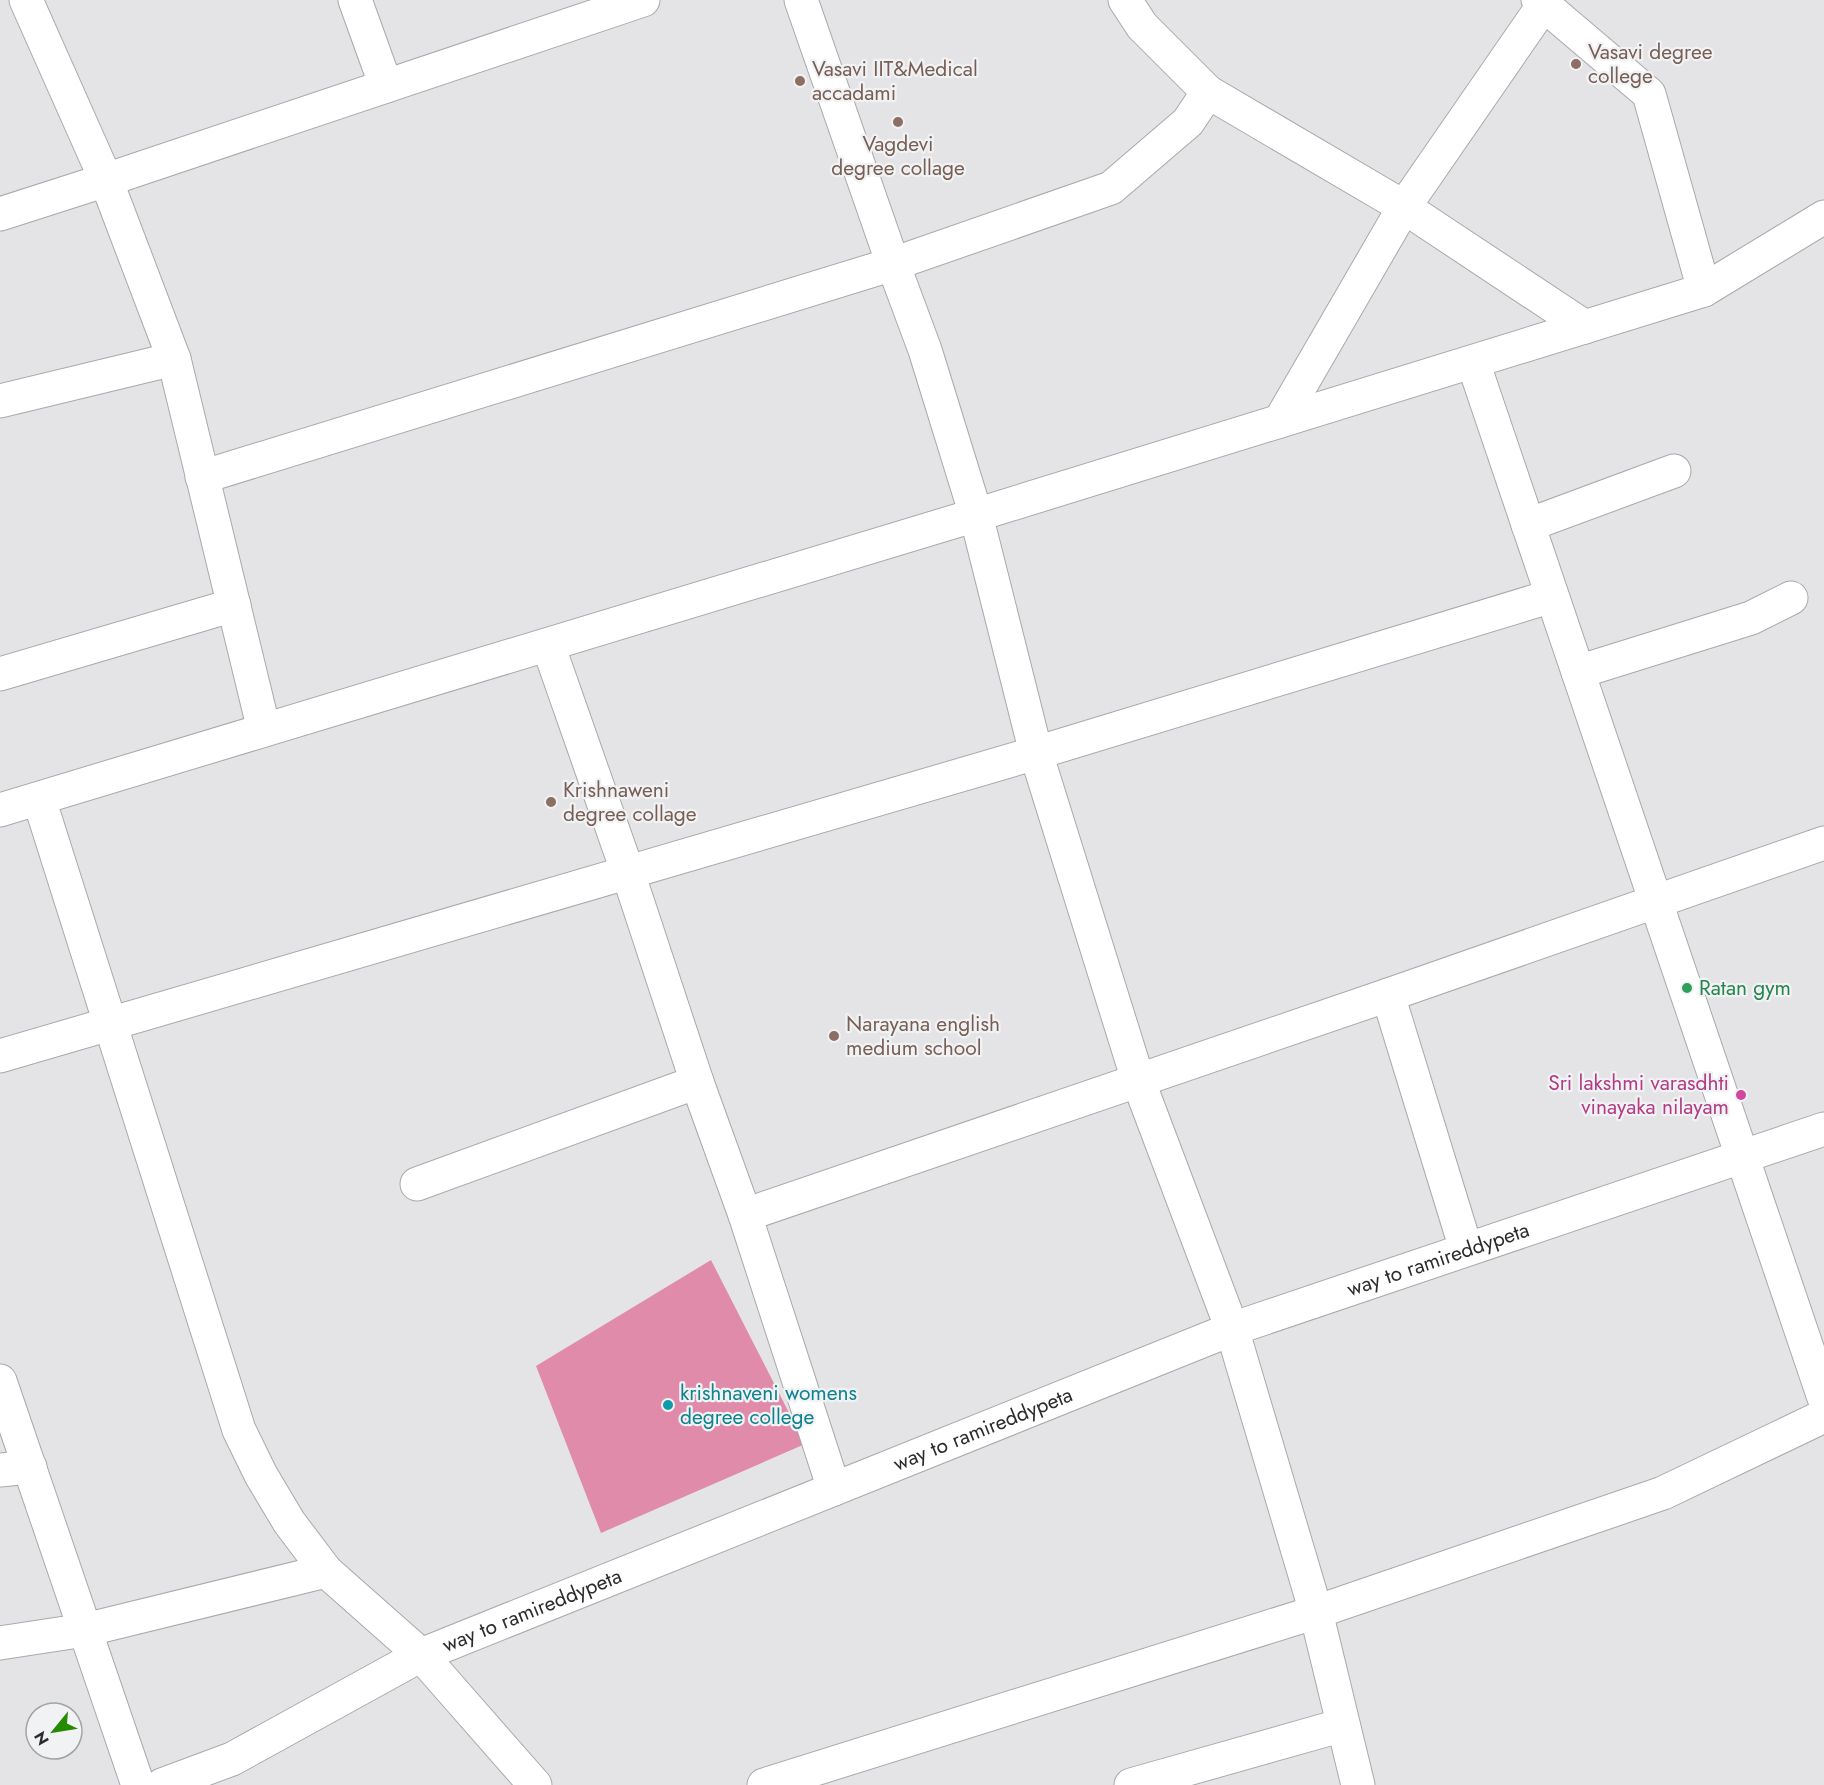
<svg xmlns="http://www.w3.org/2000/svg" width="1824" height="1785" font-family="Jost,sans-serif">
	<rect width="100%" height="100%" fill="#e4e4e7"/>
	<polygon fill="#e08baa" points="711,1260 805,1444 601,1533 536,1366"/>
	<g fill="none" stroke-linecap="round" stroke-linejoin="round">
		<g stroke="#a8a9ab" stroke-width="35">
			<g id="minor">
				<polyline points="26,0 106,180 174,359"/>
				<polyline points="355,0 386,86"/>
				<polyline points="801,0 893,264 925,350 976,515 1036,753 1138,1080 1232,1329 1316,1612 1358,1785"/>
				<polyline points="1125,0 1142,26 1208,92 1404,207 1585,327"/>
				<polyline points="1538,0 1649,94 1704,290"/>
				<polyline points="0,214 106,180 643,0"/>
				<polyline points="1473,362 1824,1398"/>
				<polyline points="0,401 174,359 264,730"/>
				<polyline points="1280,421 1404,207 1547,0"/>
				<polyline points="202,477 893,264 1111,188 1188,122 1208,92"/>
				<polyline points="1528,525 1674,471"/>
				<polyline points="548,645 628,873 697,1082 745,1215 834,1489"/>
				<polyline points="1578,672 1751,618 1791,598"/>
				<polyline points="0,674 234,605"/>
				<polyline points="39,799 239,1430 261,1475 289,1522 326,1571 421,1655 535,1785"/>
				<polyline points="0,810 976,515 1704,290 1824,217"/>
				<polyline points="1388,995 1466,1249"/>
				<polyline points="0,1056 1036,753 1552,596"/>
				<polyline points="417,1184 697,1082"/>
				<polyline points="745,1215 1388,995 1824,843"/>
				<polyline points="0,1381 138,1785"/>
				<polyline points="0,1470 30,1467"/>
				<polyline points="0,1643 85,1630 326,1571"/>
				<path id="s1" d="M 162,1785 L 232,1759 L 421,1655 L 1232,1329 L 1824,1129"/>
				<polyline points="764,1785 1316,1612 1663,1493 1824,1416"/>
				<polyline points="1131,1785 1343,1725"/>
			</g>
		</g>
		<use href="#minor" stroke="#fff" stroke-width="33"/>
	</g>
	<g fill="#8d6e63" stroke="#f1f2f4" stroke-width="2">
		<circle cx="1576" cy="64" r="6"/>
		<circle cx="800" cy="81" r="6"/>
		<circle cx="898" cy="122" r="6"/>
		<circle cx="551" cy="802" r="6"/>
		<circle cx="834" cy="1036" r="6"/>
	</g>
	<circle fill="#2e9e5b" stroke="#f1f2f4" stroke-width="2" cx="1687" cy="988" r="6"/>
	<circle fill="#d1479c" stroke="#f1f2f4" stroke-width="2" cx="1741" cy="1095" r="6"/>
	<circle fill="#0f9aa8" stroke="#f1f2f4" stroke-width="2" cx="668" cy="1405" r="6"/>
	<g text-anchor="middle" stroke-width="4.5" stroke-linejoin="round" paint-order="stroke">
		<g font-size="21" fill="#785e54" stroke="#f1f2f4" text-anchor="start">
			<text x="1588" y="59">Vasavi degree<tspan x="1588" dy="24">college</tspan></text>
			<text x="812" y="76">Vasavi IIT&amp;Medical<tspan x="812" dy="24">accadami</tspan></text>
			<text x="898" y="151" text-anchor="middle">Vagdevi<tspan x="898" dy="24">degree collage</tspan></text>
			<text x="563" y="797">Krishnaweni<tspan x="563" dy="24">degree collage</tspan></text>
			<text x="846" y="1031">Narayana english<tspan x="846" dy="24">medium school</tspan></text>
		</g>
		<g font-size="21" fill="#27864d" stroke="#f1f2f4" text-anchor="start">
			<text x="1699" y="995">Ratan gym</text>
		</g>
		<g font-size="21" fill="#b23c85" stroke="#f1f2f4" text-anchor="end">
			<text x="1729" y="1090">Sri lakshmi varasdhti<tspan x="1729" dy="24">vinayaka nilayam</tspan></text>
		</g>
		<g font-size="21" fill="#2c2c2d" stroke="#f1f2f4">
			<text dy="7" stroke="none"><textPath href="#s1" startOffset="1382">way to ramireddypeta</textPath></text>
			<text dy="7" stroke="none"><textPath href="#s1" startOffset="896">way to ramireddypeta</textPath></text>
			<text dy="7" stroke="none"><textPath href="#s1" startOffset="410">way to ramireddypeta</textPath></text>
		</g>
		<g font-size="21" fill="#0d838f" stroke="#f1f2f4" text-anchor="start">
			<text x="680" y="1400">krishnaveni womens<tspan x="680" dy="24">degree college</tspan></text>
		</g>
	</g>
	<g transform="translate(54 1731) rotate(240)"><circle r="28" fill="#f1f2f4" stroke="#a2a3a4" stroke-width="1.5"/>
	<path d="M0-4.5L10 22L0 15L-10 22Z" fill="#248b03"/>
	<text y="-9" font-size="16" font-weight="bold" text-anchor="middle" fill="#2c2c2d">N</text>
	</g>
</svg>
